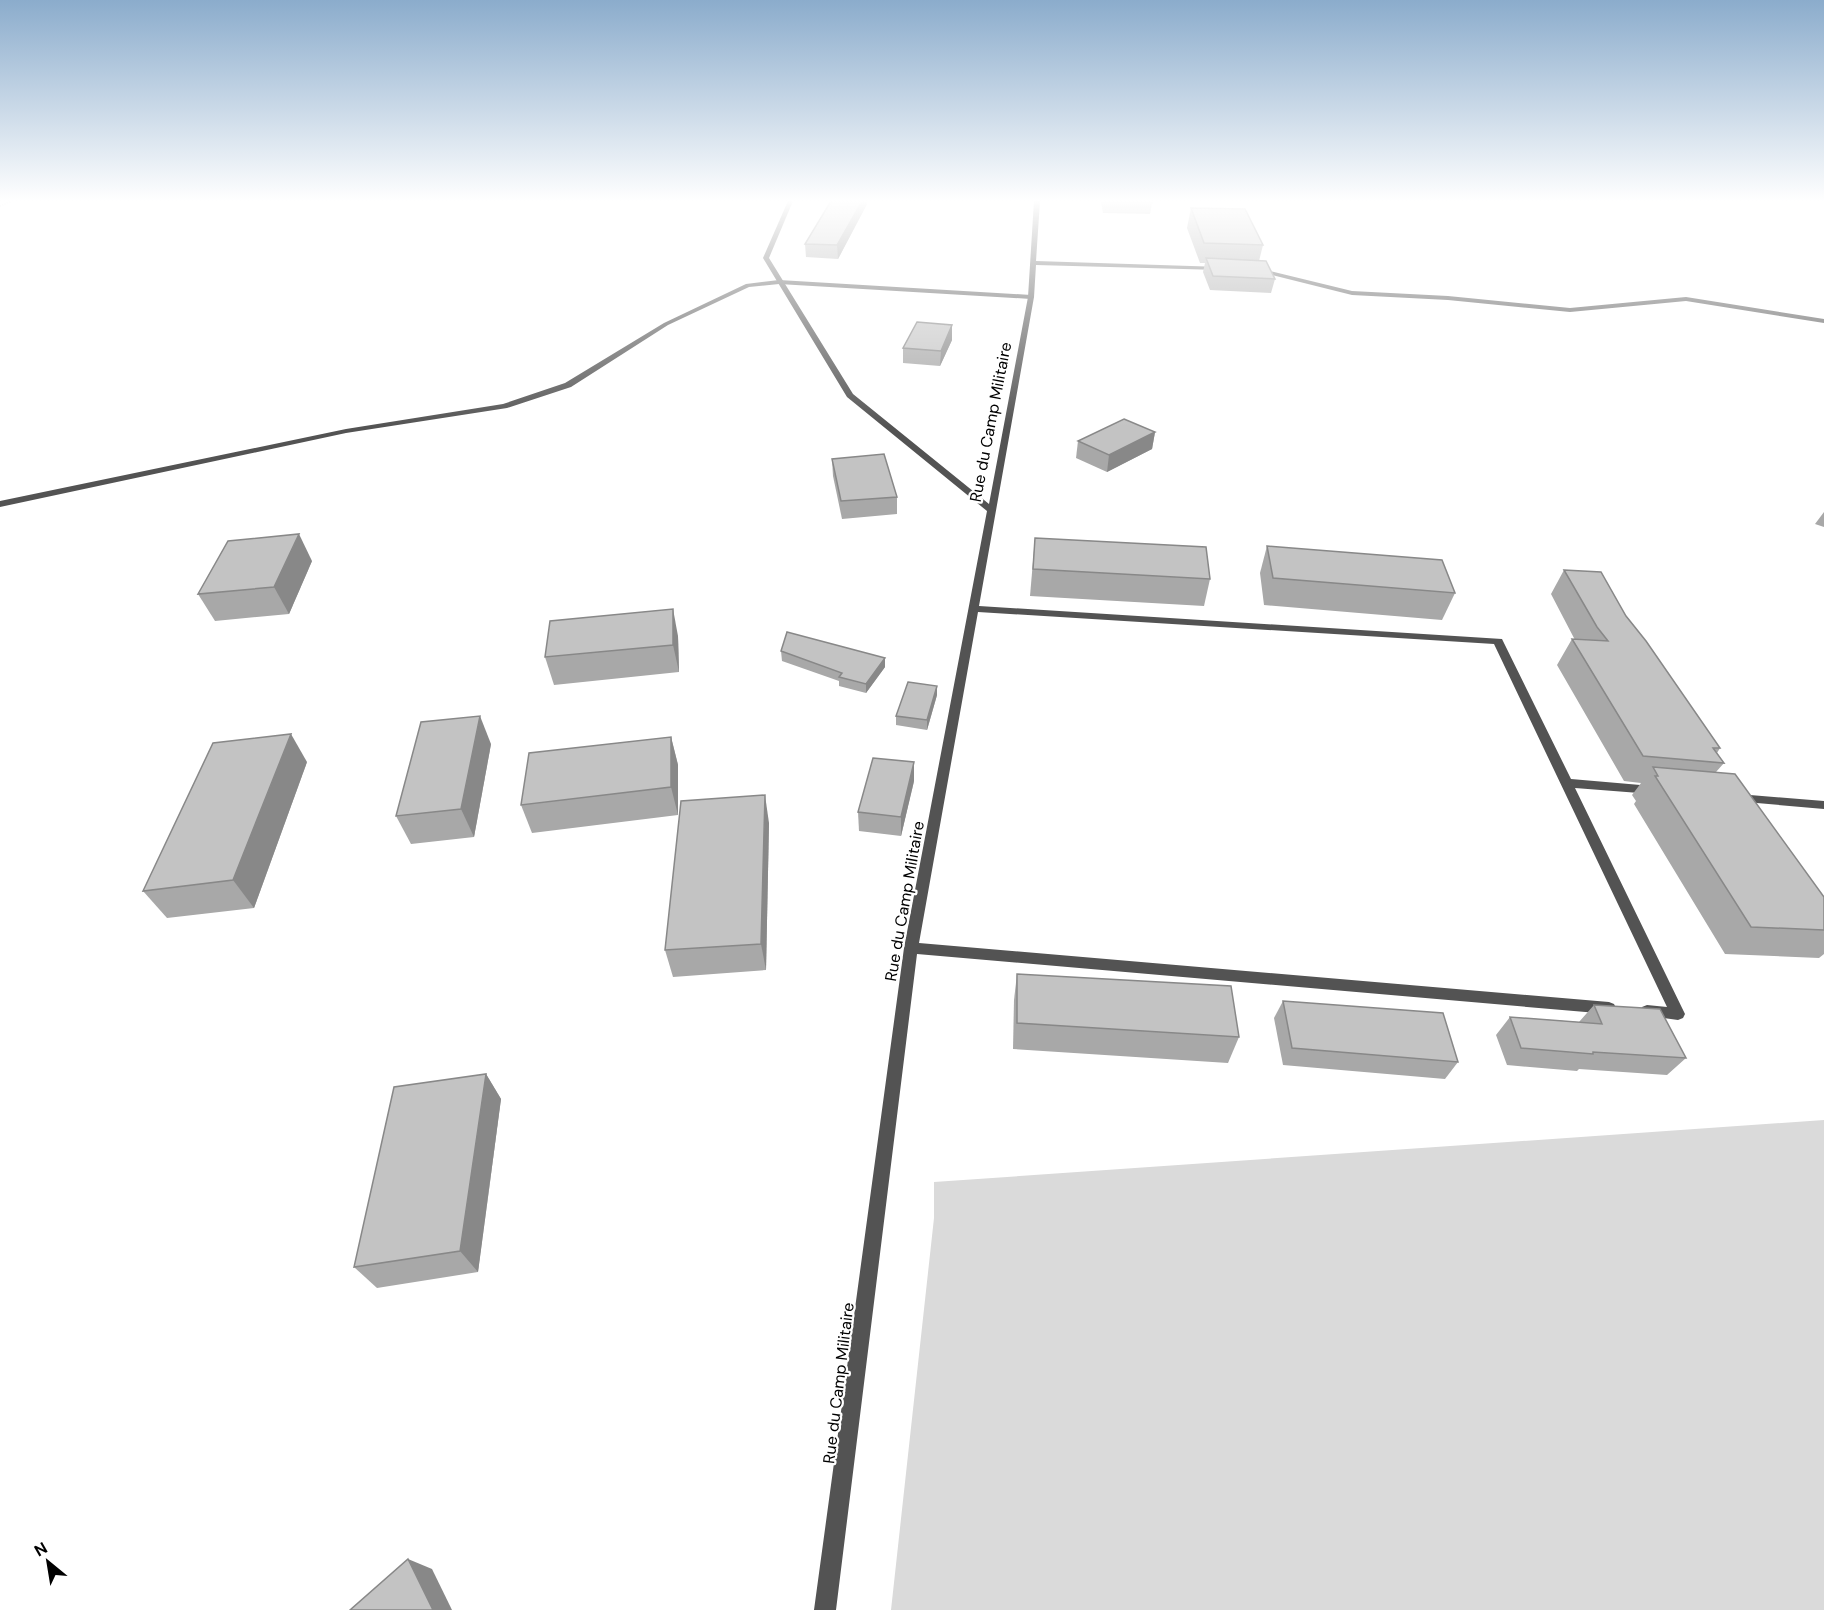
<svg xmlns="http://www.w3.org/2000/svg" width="1824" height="1610" font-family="'DM Sans',sans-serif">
	<rect width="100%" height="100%" fill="#fff"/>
	<polygon fill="#dadada" points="1824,1120 1824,1610 891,1610 934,1218 934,1182"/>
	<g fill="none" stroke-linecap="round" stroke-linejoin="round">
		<polyline stroke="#757575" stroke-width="1.5" stroke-dasharray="1 1.5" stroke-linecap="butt" points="0,206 12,201"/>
		<g fill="#535353" fill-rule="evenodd">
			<polygon points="788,201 793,201 769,258 853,394 989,504 1028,297 1034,201 1040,201 1036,261 1222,267 1220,270 1036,265 1034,297 979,606 1502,639 1571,779 1652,786 1658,790 1652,794 1575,788 1685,1014 1683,1018 1678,1020 1642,1015 1640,1011 1642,1007 1647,1005 1667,1007 1494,644 978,612 919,943 1609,1002 1614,1004 1616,1008 1614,1012 1609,1014 917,954 836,1610 814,1610 904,948 987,511 847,397 763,258"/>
			<polygon points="1258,268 1352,291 1448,296 1570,308 1686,297 1824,319 1824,323 1686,301 1570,312 1448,300 1352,295 1256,271"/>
			<polygon points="1738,794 1824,801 1824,809 1734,801 1732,798"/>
		</g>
		<polygon fill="#535353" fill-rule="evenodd" points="779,280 1031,295 1034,297 1031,299 779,284 749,287 668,325 571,387 507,408 346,433 0,507 0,501 346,429 503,404 565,383 664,323 746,284"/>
	</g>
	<g fill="#a8a8a8">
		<polygon points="1101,201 1151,201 1152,203 1150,214 1103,213"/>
		<polygon points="867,204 838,259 806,257 805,244"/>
		<polygon points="1191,208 1263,245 1259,261 1275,279 1271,293 1210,290 1203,272 1205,263 1200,263 1187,228"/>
		<polygon points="952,325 952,340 940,366 903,363 903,348"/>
		<polygon points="1155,432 1152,449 1107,472 1076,458 1078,441"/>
		<polygon points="832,459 897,497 897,514 842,519 833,476"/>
		<polygon points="1824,512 1824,527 1815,524"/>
		<polygon points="1035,538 1210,579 1204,606 1030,596"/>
		<polygon points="1267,546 1455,593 1442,620 1264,605 1260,573"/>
		<polygon points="312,561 289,614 215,621 198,594"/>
		<polygon points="1564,570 1626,616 1720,748 1717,753 1724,763 1716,772 1824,930 1824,954 1819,958 1725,954 1634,804 1636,801 1632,795 1641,783 1624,781 1557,665 1572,639 1575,640 1551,594"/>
		<polygon points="678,636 679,672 554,685 545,657"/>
		<polygon points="781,651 885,667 866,693 839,686 839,681 782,661"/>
		<polygon points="937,686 937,695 927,730 896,725 896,716"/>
		<polygon points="671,737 678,765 678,815 532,833 521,805"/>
		<polygon points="491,744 474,837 411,844 396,816"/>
		<polygon points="307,762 254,908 167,918 143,891"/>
		<polygon points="914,781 901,836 859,831 858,812"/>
		<polygon points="769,823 766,970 673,977 665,950"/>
		<polygon points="1017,974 1239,1037 1228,1063 1013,1049 1014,1000"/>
		<polygon points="1283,1001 1458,1062 1445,1079 1283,1065 1274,1018"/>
		<polygon points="1594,1005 1686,1058 1667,1075 1579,1069 1577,1071 1507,1065 1496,1035 1510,1017 1579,1022"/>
		<polygon points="486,1074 501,1099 478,1272 377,1288 354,1267"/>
	</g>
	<g fill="#888">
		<polygon points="862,201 867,201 867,204 838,259 837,245"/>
		<polygon points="952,325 952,340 940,366 941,351"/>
		<polygon points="1155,432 1152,449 1107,472 1109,455"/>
		<polygon points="299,534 312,561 289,614 274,587"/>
		<polygon points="673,609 678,636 679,672 673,645"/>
		<polygon points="885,658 885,667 866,693 866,684"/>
		<polygon points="937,686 937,695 927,730 927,720"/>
		<polygon points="480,716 491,744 474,837 461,809"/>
		<polygon points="291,734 307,762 254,908 233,880"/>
		<polygon points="671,737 678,765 678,815 671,787"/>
		<polygon points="914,762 914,781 901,836 901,817"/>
		<polygon points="765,795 769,823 766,970 761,944"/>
		<polygon points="486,1074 501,1099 478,1272 460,1251"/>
		<polygon points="408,1559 432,1569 452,1610 433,1610"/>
	</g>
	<g fill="#c3c3c3" stroke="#888" stroke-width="1.5">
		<polygon points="831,201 862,201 837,245 805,244"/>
		<polygon points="1108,201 1151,201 1152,203"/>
		<polygon points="1191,208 1245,209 1263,245 1204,243"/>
		<polygon points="1206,258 1266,261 1275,279 1213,276"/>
		<polygon points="917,322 952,325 941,351 903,348"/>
		<polygon points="1124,419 1155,432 1109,455 1078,441"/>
		<polygon points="884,454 897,497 841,501 832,459"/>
		<polygon points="299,534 274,587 198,594 228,541"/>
		<polygon points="1035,538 1206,547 1210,579 1033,569"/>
		<polygon points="1267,546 1442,560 1455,593 1273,578"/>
		<polygon points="1564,570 1601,572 1626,616 1646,641 1720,748 1713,748 1724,763 1643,756 1572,639 1608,641 1597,627"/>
		<polygon points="673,609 673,645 545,657 550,621"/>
		<polygon points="787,632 885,658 866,684 839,677 842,673 781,651"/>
		<polygon points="908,682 937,686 927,720 896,716"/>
		<polygon points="480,716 461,809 396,816 421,722"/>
		<polygon points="291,734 233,880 143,891 213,743"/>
		<polygon points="671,737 671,787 521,805 529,753"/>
		<polygon points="873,758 914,762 901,817 858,812"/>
		<polygon points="1653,767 1735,774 1824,897 1824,930 1751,927 1655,776 1658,776"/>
		<polygon points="765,795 761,944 665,950 681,801"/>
		<polygon points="1017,974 1231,986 1239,1037 1017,1023"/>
		<polygon points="1283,1001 1443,1013 1458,1062 1292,1048"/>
		<polygon points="1594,1005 1660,1009 1686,1058 1593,1052 1593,1054 1521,1048 1510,1017 1602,1024"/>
		<polygon points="486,1074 460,1251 354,1267 394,1087"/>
		<polygon points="408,1559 433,1610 350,1610"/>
	</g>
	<linearGradient id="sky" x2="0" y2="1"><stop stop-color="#8baccc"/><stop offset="0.47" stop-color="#fff"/><stop offset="1" stop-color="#fff" stop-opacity="0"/></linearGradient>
	<rect width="1824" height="427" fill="url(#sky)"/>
	<g text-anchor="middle" stroke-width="4.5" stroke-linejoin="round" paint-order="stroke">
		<g font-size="16" fill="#000" stroke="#fff">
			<text transform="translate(990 422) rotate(-79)" y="6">Rue du Camp Militaire</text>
			<text transform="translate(904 901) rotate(-80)" y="6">Rue du Camp Militaire</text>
			<text transform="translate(838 1383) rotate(-83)" y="6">Rue du Camp Militaire</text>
		</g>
	</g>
	<g transform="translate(48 1562) rotate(330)" stroke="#ffffff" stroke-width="4.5" paint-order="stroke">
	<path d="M0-4.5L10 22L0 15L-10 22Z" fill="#000000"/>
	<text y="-9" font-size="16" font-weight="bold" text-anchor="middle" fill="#000000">N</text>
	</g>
</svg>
